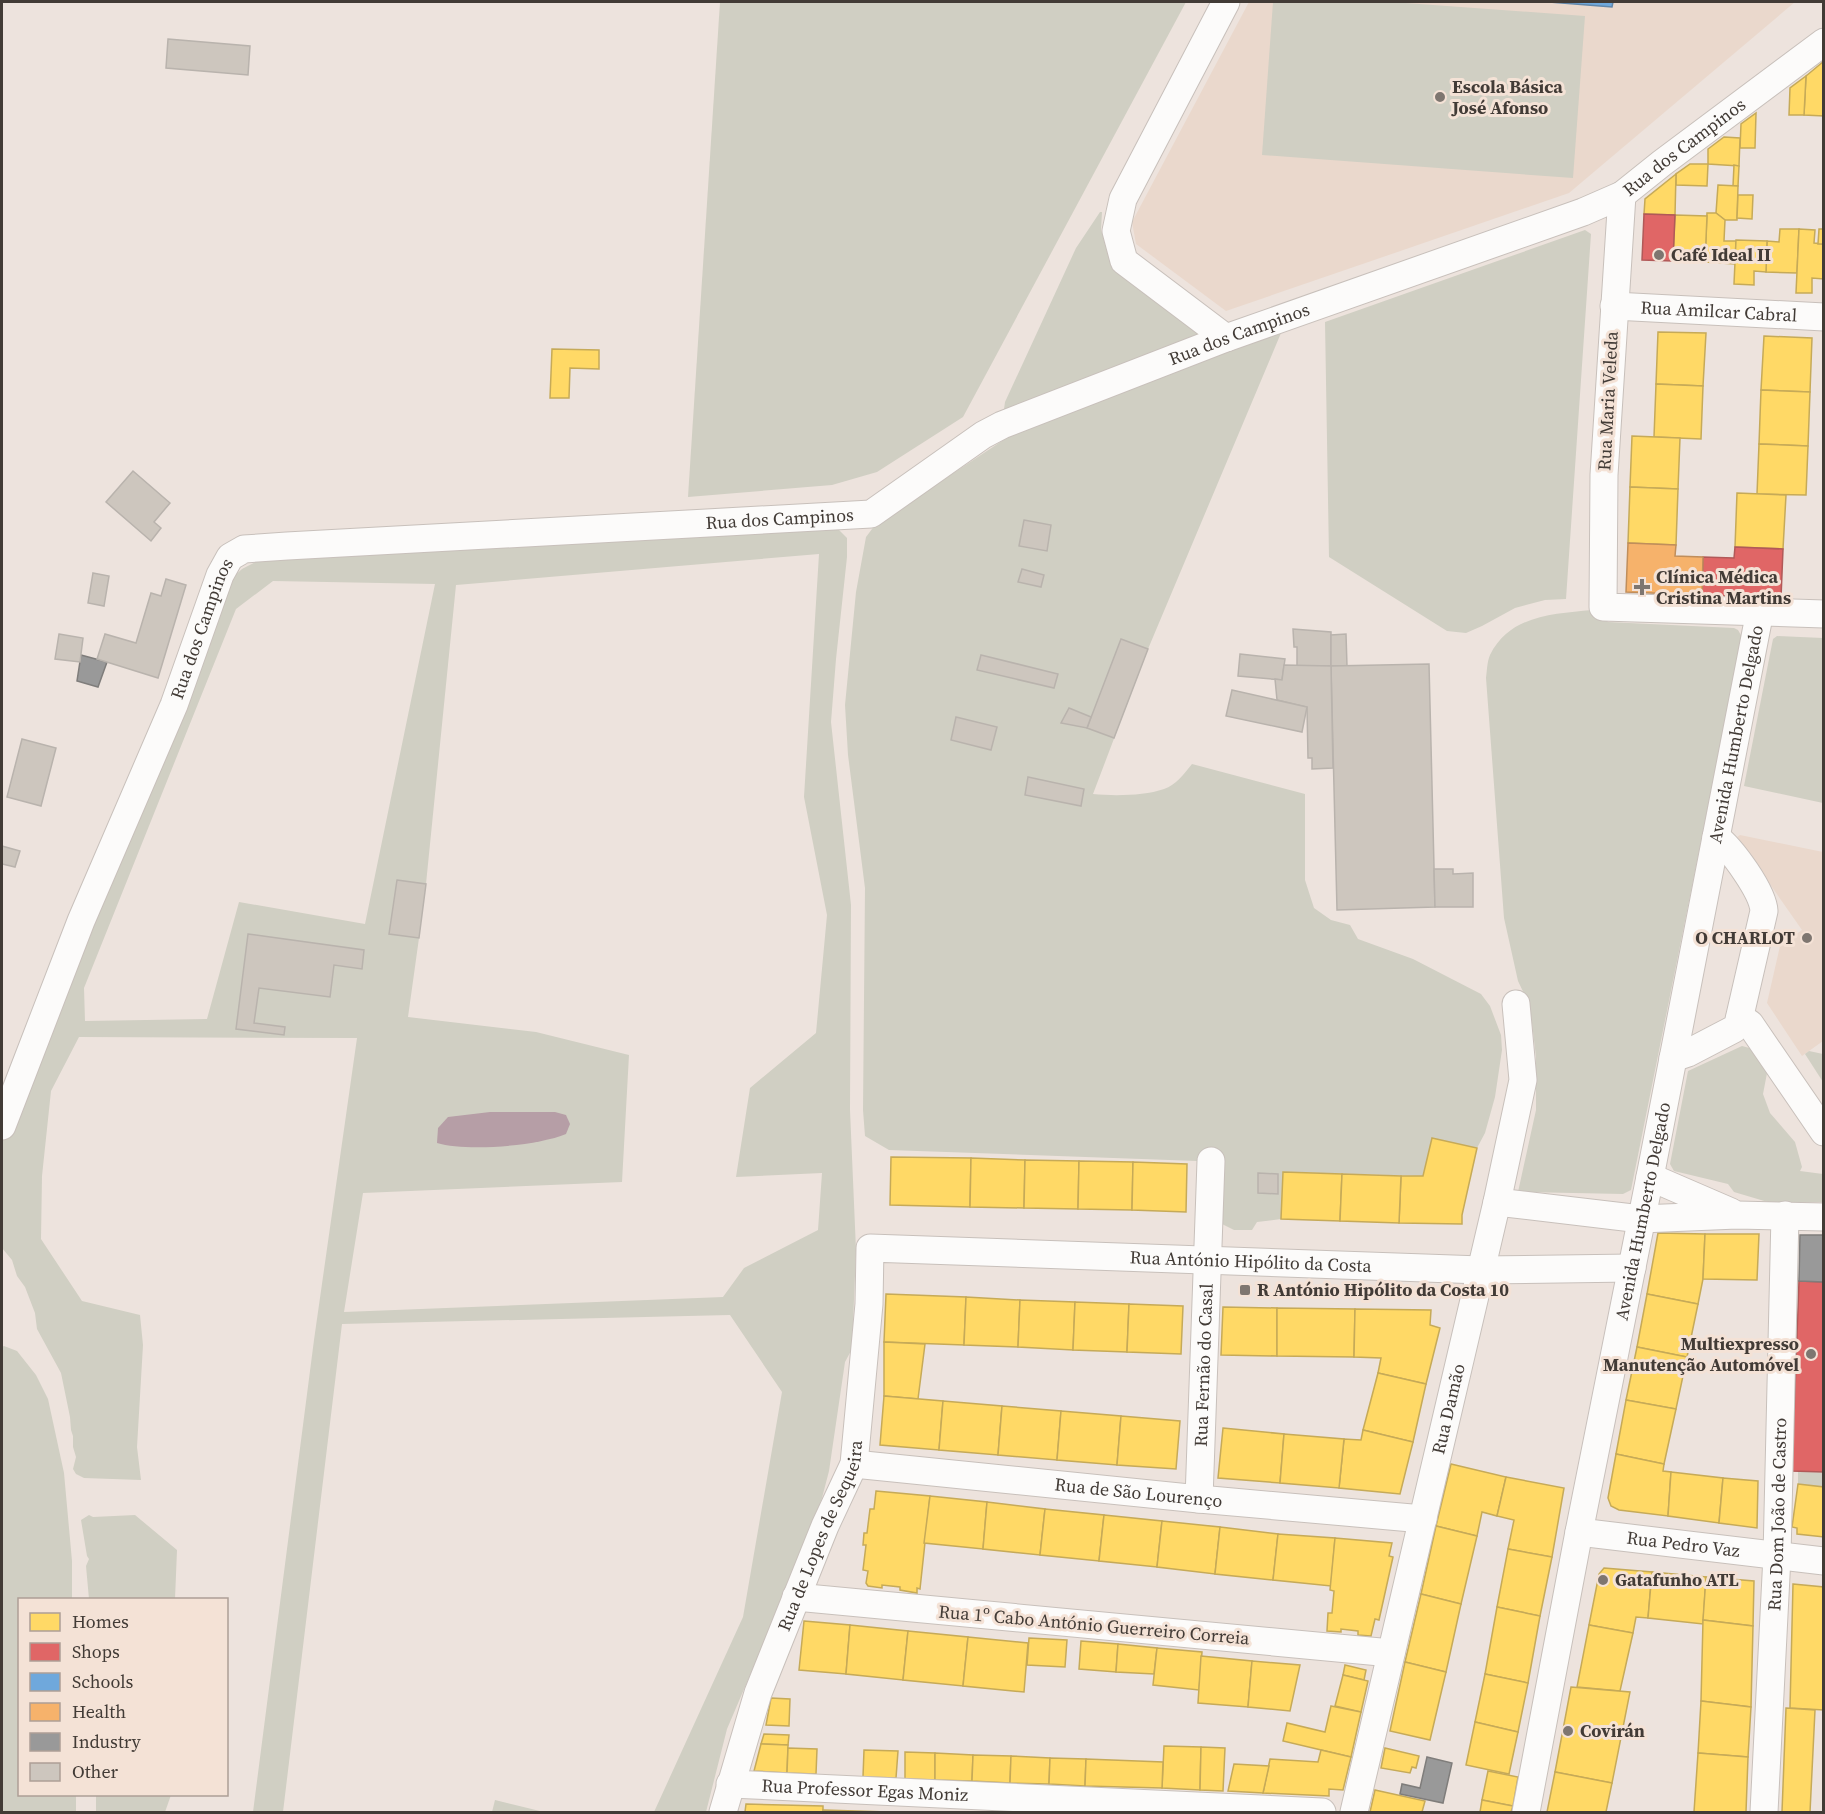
<svg xmlns="http://www.w3.org/2000/svg" width="1825" height="1814" font-family="'Source Serif 4',serif">
	<rect width="100%" height="100%" fill="#ede3dd"/>
	<g fill="#ead8cc">
		<polygon points="1249,2 1795,2 1569,193 1226,311 1136,244 1132,222"/>
		<polygon points="1740,835 1823,852 1823,1041 1802,1056 1767,1003 1780,946 1802,930 1737,837"/>
	</g>
	<g fill="#d0cfc3" fill-rule="evenodd">
		<polygon points="720,2 1186,2 963,417 877,472 832,485 688,497"/>
		<polygon points="1273,2 1392,2 1585,16 1573,178 1262,155"/>
		<polygon points="1100,212 1102,212 1101,230 1109,254 1203,335 1006,412 1004,409 1005,402 1076,248"/>
		<polygon points="1585,230 1591,234 1566,599 1545,600 1515,608 1482,626 1466,633 1447,631 1329,557 1325,322"/>
		<path d="M 1281,333 L 1148,649 L 1093,794 C 1113,796 1144,796 1164,789 C 1176,785 1184,774 1192,764 L 1305,794 L 1305,880 L 1314,908 L 1331,920 L 1350,925 L 1358,939 L 1413,959 L 1481,994 L 1490,1006 L 1501,1035 L 1502,1050 L 1495,1097 L 1485,1133 L 1477,1148 L 1432,1138 L 1423,1176 L 1283,1172 L 1281,1219 L 1257,1222 L 1252,1230 L 1234,1230 L 1218,1222 L 1207,1155 L 1198,1157 L 1197,1161 L 889,1150 L 865,1136 L 863,1110 L 865,888 L 848,755 L 845,705 L 856,592 L 866,537 L 875,525 L 1008,437 L 1210,357 Z"/>
		<path d="M 827,527 L 839,530 L 847,538 L 847,557 L 836,659 L 831,722 L 851,905 L 850,1110 L 856,1250 L 852,1349 L 845,1362 L 829,1471 L 822,1498 L 799,1560 L 727,1729 L 706,1812 L 654,1812 L 743,1617 L 782,1392 L 730,1315 L 342,1324 L 283,1812 L 253,1812 L 314,1340 L 357,1038 L 79,1037 L 51,1091 L 42,1176 L 41,1239 L 82,1301 L 140,1315 L 143,1345 L 137,1447 L 141,1480 L 84,1478 L 76,1474 L 73,1469 L 76,1457 L 73,1447 L 73,1436 L 71,1430 L 70,1417 L 61,1373 L 37,1329 L 35,1313 L 25,1287 L 17,1276 L 12,1260 L 2,1248 L 2,1139 L 231,579 L 242,569 L 261,559 ZM 819,554 L 804,797 L 827,915 L 816,1033 L 750,1088 L 736,1177 L 822,1173 L 818,1230 L 744,1268 L 723,1297 L 344,1312 L 363,1193 L 622,1182 L 629,1055 L 536,1032 L 408,1017 L 419,938 L 397,880 L 426,884 L 456,585 ZM 273,581 L 435,584 L 365,924 L 239,902 L 207,1019 L 85,1021 L 84,988 L 236,609 Z"/>
		<path d="M 1592,610 L 1603,615 L 1608,622 L 1734,628 L 1738,630 L 1742,637 L 1631,1190 L 1623,1194 L 1518,1192 L 1536,1110 L 1536,1057 L 1530,1006 L 1518,981 L 1504,918 L 1486,678 C 1487,671 1487,662 1490,655 C 1510,615 1553,614 1592,610 Z"/>
		<polygon points="1777,636 1823,638 1823,803 1744,786 1773,639"/>
		<polygon points="1742,1046 1757,1050 1768,1068 1763,1094 1770,1113 1795,1142 1802,1167 1800,1171 1823,1174 1823,1202 1771,1203 1734,1192 1728,1184 1674,1171 1670,1164 1688,1071"/>
		<polygon points="1809,1051 1823,1054 1823,1082 1805,1054"/>
		<polygon points="4,1346 17,1351 36,1375 48,1399 64,1473 72,1561 72,1599 20,1600 20,1794 76,1795 76,1812 2,1812 2,1347"/>
		<polygon points="1798,1471 1823,1472 1823,1487 1798,1484"/>
		<polygon points="89,1515 93,1517 135,1515 177,1550 175,1599 89,1599 86,1566 89,1559 87,1556 81,1520"/>
		<polygon points="96,1795 96,1794 171,1795 165,1812 96,1812"/>
		<polygon points="495,1800 544,1812 492,1812"/>
	</g>
	<path fill="#b69ea6" d="M 490,1112 L 555,1112 L 566,1115 L 570,1124 L 566,1134 C 537,1146 467,1152 437,1143 L 438,1128 L 448,1117 Z"/>
	<g fill="#ffd966" stroke="#c6aa58" stroke-width="1.5">
		<polygon points="1824,61 1824,116 1804,115 1806,76"/>
		<polygon points="1806,76 1804,115 1789,115 1790,88"/>
		<polygon points="1756,113 1755,148 1740,148 1741,124"/>
		<polygon points="1724,137 1740,138 1739,166 1708,164 1708,149"/>
		<polygon points="1690,164 1708,164 1707,186 1676,185 1676,174"/>
		<polygon points="1734,165 1739,166 1738,186 1733,186"/>
		<polygon points="1676,174 1675,215 1644,214 1645,199"/>
		<polygon points="1718,185 1738,186 1737,220 1725,220 1716,213"/>
		<polygon points="1738,195 1753,195 1752,219 1737,218"/>
		<polygon points="1707,213 1716,213 1725,220 1724,241 1736,241 1735,264 1705,262"/>
		<polygon points="1675,215 1707,216 1705,262 1673,261"/>
		<polygon points="1780,229 1799,229 1797,273 1766,272 1767,241 1779,242"/>
		<polygon points="1799,229 1815,230 1814,243 1824,244 1824,279 1812,278 1812,293 1796,293"/>
		<polygon points="1819,229 1824,229 1824,244 1818,244"/>
		<polygon points="1736,240 1767,241 1766,272 1754,271 1754,285 1734,284"/>
		<polygon points="1658,332 1706,333 1703,386 1656,384"/>
		<polygon points="1764,336 1812,338 1810,392 1761,390"/>
		<polygon points="552,349 599,350 599,369 570,368 569,398 550,398"/>
		<polygon points="1656,384 1703,386 1701,439 1654,437"/>
		<polygon points="1761,390 1810,392 1808,446 1759,444"/>
		<polygon points="1632,436 1680,438 1678,489 1630,487"/>
		<polygon points="1759,444 1808,446 1806,495 1757,494"/>
		<polygon points="1630,487 1678,489 1676,545 1628,543"/>
		<polygon points="1737,493 1786,495 1783,549 1735,547"/>
		<polygon points="1432,1138 1477,1148 1462,1215 1462,1224 1399,1223 1401,1176 1423,1176"/>
		<polygon points="891,1157 971,1158 970,1207 890,1205"/>
		<polygon points="971,1158 1025,1160 1024,1208 970,1207"/>
		<polygon points="1025,1160 1079,1161 1078,1209 1024,1208"/>
		<polygon points="1079,1161 1133,1162 1132,1210 1078,1209"/>
		<polygon points="1133,1162 1187,1164 1186,1212 1132,1210"/>
		<polygon points="1283,1172 1342,1174 1340,1221 1281,1219"/>
		<polygon points="1342,1174 1401,1176 1399,1223 1340,1221"/>
		<polygon points="1658,1233 1705,1234 1703,1279 1698,1304 1647,1294"/>
		<polygon points="1705,1234 1759,1234 1757,1280 1703,1279"/>
		<polygon points="886,1294 966,1297 964,1345 884,1342"/>
		<polygon points="1647,1294 1698,1304 1687,1357 1637,1347"/>
		<polygon points="966,1297 1020,1300 1018,1347 964,1345"/>
		<polygon points="1020,1300 1075,1302 1073,1350 1018,1347"/>
		<polygon points="1075,1302 1129,1304 1127,1352 1073,1350"/>
		<polygon points="1129,1304 1183,1306 1181,1354 1127,1352"/>
		<polygon points="1223,1307 1277,1308 1277,1356 1221,1355"/>
		<polygon points="1277,1308 1355,1309 1354,1357 1277,1356"/>
		<polygon points="1355,1309 1431,1310 1430,1325 1440,1328 1426,1384 1378,1373 1381,1358 1354,1357"/>
		<polygon points="884,1342 925,1344 918,1399 884,1396"/>
		<polygon points="1637,1347 1687,1357 1676,1409 1626,1400"/>
		<polygon points="1378,1373 1426,1384 1413,1442 1363,1430"/>
		<polygon points="884,1396 943,1401 939,1450 880,1445"/>
		<polygon points="1626,1400 1676,1409 1664,1464 1616,1454"/>
		<polygon points="943,1401 1002,1406 998,1455 939,1450"/>
		<polygon points="1002,1406 1061,1411 1057,1460 998,1455"/>
		<polygon points="1061,1411 1121,1416 1117,1465 1057,1460"/>
		<polygon points="1121,1416 1180,1421 1176,1469 1117,1465"/>
		<polygon points="1223,1428 1284,1434 1280,1483 1218,1478"/>
		<polygon points="1363,1430 1413,1442 1400,1494 1339,1488 1344,1439 1361,1440"/>
		<polygon points="1284,1434 1344,1439 1339,1488 1280,1483"/>
		<polygon points="1616,1454 1664,1464 1663,1471 1671,1472 1668,1516 1619,1510 1611,1506 1608,1498"/>
		<polygon points="1451,1464 1506,1477 1497,1516 1482,1512 1477,1536 1436,1526"/>
		<polygon points="1671,1472 1723,1478 1719,1523 1668,1516"/>
		<polygon points="1506,1477 1564,1488 1552,1557 1508,1549 1514,1520 1497,1516"/>
		<polygon points="1723,1478 1758,1481 1757,1528 1719,1523"/>
		<polygon points="1798,1484 1824,1487 1824,1537 1797,1534 1797,1528 1792,1527"/>
		<polygon points="876,1491 930,1496 920,1589 917,1588 917,1593 900,1590 900,1587 882,1585 882,1588 868,1586 866,1583 868,1571 863,1570 866,1545 863,1545 864,1533 867,1533 870,1509 874,1509"/>
		<polygon points="930,1496 987,1502 983,1549 924,1543"/>
		<polygon points="987,1502 1045,1509 1040,1555 983,1549"/>
		<polygon points="1045,1509 1104,1515 1099,1561 1040,1555"/>
		<polygon points="1104,1515 1162,1521 1157,1567 1099,1561"/>
		<polygon points="1162,1521 1220,1527 1215,1574 1157,1567"/>
		<polygon points="1436,1526 1477,1536 1461,1604 1421,1594"/>
		<polygon points="1220,1527 1278,1534 1273,1580 1215,1574"/>
		<polygon points="1278,1534 1335,1538 1331,1586 1273,1580"/>
		<polygon points="1335,1538 1392,1543 1389,1556 1393,1557 1379,1620 1375,1619 1371,1636 1358,1635 1358,1631 1341,1629 1341,1632 1327,1631 1328,1613 1332,1613 1334,1591 1330,1590"/>
		<polygon points="1508,1549 1552,1557 1540,1616 1497,1607"/>
		<polygon points="1604,1568 1652,1572 1648,1618 1636,1617 1633,1633 1589,1625 1599,1574"/>
		<polygon points="1652,1572 1706,1577 1703,1624 1648,1618"/>
		<polygon points="1706,1577 1754,1581 1753,1626 1703,1620"/>
		<polygon points="1793,1584 1824,1587 1824,1710 1790,1708"/>
		<polygon points="1421,1594 1461,1604 1446,1672 1405,1662"/>
		<polygon points="1497,1607 1540,1616 1528,1683 1485,1674"/>
		<polygon points="1703,1620 1753,1626 1751,1707 1701,1701"/>
		<polygon points="804,1621 850,1625 846,1674 799,1670"/>
		<polygon points="850,1625 908,1631 903,1680 846,1674"/>
		<polygon points="1589,1625 1633,1633 1620,1691 1577,1687"/>
		<polygon points="908,1631 968,1637 963,1686 903,1680"/>
		<polygon points="968,1637 1028,1643 1024,1692 963,1686"/>
		<polygon points="1029,1638 1067,1640 1065,1667 1027,1665"/>
		<polygon points="1081,1641 1118,1644 1116,1672 1079,1669"/>
		<polygon points="1118,1644 1157,1648 1154,1674 1116,1672"/>
		<polygon points="1157,1648 1202,1652 1199,1690 1153,1685"/>
		<polygon points="1201,1656 1252,1661 1248,1707 1198,1703"/>
		<polygon points="1252,1661 1300,1665 1290,1711 1248,1707"/>
		<polygon points="1405,1662 1446,1672 1430,1740 1390,1731"/>
		<polygon points="1345,1665 1366,1670 1364,1680 1343,1675"/>
		<polygon points="1485,1674 1528,1683 1518,1732 1475,1722"/>
		<polygon points="1343,1675 1368,1681 1361,1712 1335,1706"/>
		<polygon points="1571,1687 1630,1692 1612,1783 1555,1772"/>
		<polygon points="771,1698 790,1699 789,1726 766,1725"/>
		<polygon points="1701,1701 1751,1707 1748,1757 1698,1753"/>
		<polygon points="1331,1706 1361,1712 1351,1757 1283,1741 1287,1723 1325,1732"/>
		<polygon points="1786,1708 1815,1710 1810,1812 1782,1812"/>
		<polygon points="1475,1722 1518,1732 1509,1774 1466,1765"/>
		<polygon points="764,1734 789,1735 788,1745 761,1744"/>
		<polygon points="761,1744 788,1745 787,1773 754,1771"/>
		<polygon points="1164,1746 1201,1747 1200,1790 1162,1788"/>
		<polygon points="1201,1747 1225,1748 1223,1791 1200,1790"/>
		<polygon points="788,1748 817,1749 816,1774 787,1773"/>
		<polygon points="1385,1748 1419,1756 1416,1768 1412,1767 1410,1773 1381,1768"/>
		<polygon points="864,1750 898,1751 896,1778 863,1777"/>
		<polygon points="1321,1750 1351,1757 1343,1790 1329,1789 1329,1796 1263,1793 1270,1759 1318,1762"/>
		<polygon points="905,1752 935,1753 935,1780 905,1779"/>
		<polygon points="935,1753 973,1755 972,1781 935,1780"/>
		<polygon points="1698,1753 1748,1757 1746,1812 1694,1812"/>
		<polygon points="973,1755 1011,1756 1010,1783 972,1781"/>
		<polygon points="1011,1756 1050,1758 1049,1784 1010,1783"/>
		<polygon points="1050,1758 1086,1759 1085,1786 1049,1784"/>
		<polygon points="1086,1759 1163,1762 1162,1788 1085,1786"/>
		<polygon points="1234,1764 1269,1766 1263,1793 1228,1791"/>
		<polygon points="1488,1771 1518,1777 1513,1806 1482,1800"/>
		<polygon points="1555,1772 1612,1783 1606,1812 1547,1812"/>
		<polygon points="1375,1790 1425,1801 1422,1812 1370,1812"/>
		<polygon points="1482,1800 1513,1806 1511,1812 1480,1812"/>
		<polygon points="746,1804 823,1806 823,1812 745,1812"/>
		<polygon points="823,1810 889,1812 823,1812"/>
	</g>
	<g fill="#e06666" stroke="#b15958" stroke-width="1.5">
		<polygon points="1644,214 1675,215 1673,261 1642,260"/>
		<polygon points="1735,547 1783,549 1781,598 1702,595 1703,557 1734,558"/>
		<polygon points="1799,1281 1824,1282 1824,1472 1792,1471"/>
	</g>
	<polygon fill="#6fa8dc" stroke="#6287aa" stroke-width="1.5" points="1549,2 1613,2 1612,7"/>
	<polygon fill="#f6b26b" stroke="#c08e5b" stroke-width="1.5" points="1628,543 1676,545 1675,556 1703,557 1702,595 1626,592"/>
	<g fill="#999" stroke="#7f7d7b" stroke-width="1.5">
		<polygon points="81,655 107,662 98,687 77,681"/>
		<polygon points="1800,1235 1824,1235 1824,1282 1799,1281"/>
		<polygon points="1427,1757 1452,1763 1443,1803 1400,1794 1402,1784 1420,1788"/>
	</g>
	<g fill="#cdc6be" stroke="#b9b3ad" stroke-width="1.5">
		<polygon points="168,39 250,46 248,75 166,68"/>
		<polygon points="133,471 170,503 154,522 161,528 151,541 106,502"/>
		<polygon points="1024,520 1051,525 1047,551 1019,546"/>
		<polygon points="1022,569 1044,575 1041,587 1018,582"/>
		<polygon points="93,573 109,576 104,606 88,603"/>
		<polygon points="166,579 186,585 158,678 97,659 105,634 136,643 151,593 161,596"/>
		<polygon points="1293,629 1331,632 1331,666 1297,666 1297,647 1294,647"/>
		<polygon points="59,634 83,638 80,662 55,659"/>
		<polygon points="1346,634 1347,666 1331,666 1331,635"/>
		<polygon points="1121,639 1148,649 1114,738 1087,728"/>
		<polygon points="1240,654 1285,659 1282,680 1238,676"/>
		<polygon points="981,655 1058,674 1054,688 977,670"/>
		<polygon points="1429,664 1435,907 1337,910 1331,666"/>
		<polygon points="1284,665 1331,666 1333,768 1312,769 1312,758 1308,758 1307,707 1277,700 1275,679 1282,680"/>
		<polygon points="1232,690 1307,707 1302,732 1226,716"/>
		<polygon points="1069,708 1091,717 1087,728 1061,723"/>
		<polygon points="956,717 997,727 991,750 951,740"/>
		<polygon points="22,739 56,748 41,806 7,797"/>
		<polygon points="1028,777 1084,789 1081,806 1025,795"/>
		<polygon points="2,846 20,851 15,867 2,864"/>
		<polygon points="1434,869 1453,869 1453,874 1473,873 1473,907 1435,907"/>
		<polygon points="397,880 426,884 419,938 389,934"/>
		<polygon points="248,934 364,950 362,969 334,965 330,997 259,988 254,1023 285,1027 284,1035 236,1029"/>
		<polygon points="1258,1173 1278,1174 1278,1194 1258,1193"/>
	</g>
	<g fill="none" stroke-linecap="round" stroke-linejoin="round">
		<g stroke="#c8c0bb" stroke-width="29">
			<g id="minor">
				<polyline points="1622,195 1604,475 1603,607 1824,614"/>
				<path id="s1" d="M 1614,306 L 1824,317"/>
				<polyline points="1226,338 1124,261 1116,231 1123,199 1226,2"/>
				<polyline points="1740,1017 1750,1024 1824,1132"/>
				<path d="M 1673,1058 L 1688,1053 L 1734,1029 L 1738,1024 L 1764,911 C 1763,892 1732,849 1716,837"/>
				<path id="s2" d="M 2,1126 L 81,921 L 174,705 L 220,575 L 230,557 L 244,549 L 287,546 L 871,514 L 983,435 L 1002,425 L 1226,338 L 1583,212 L 1622,195 L 1662,163 L 1824,42"/>
				<polyline points="1650,1177 1731,1212"/>
				<polyline points="1497,1202 1641,1219 1737,1215 1824,1217"/>
				<path id="s3" d="M 854,1464 L 1199,1499 L 1423,1519"/>
				<path id="s4" d="M 1199,1499 L 1211,1161"/>
				<path id="s5" d="M 1579,1532 L 1824,1561"/>
				<polyline points="796,1597 1391,1653"/>
				<path id="s6" d="M 730,1784 L 1322,1812"/>
				<path id="s7" d="M 723,1812 L 758,1693 L 825,1526 L 854,1464 L 869,1304 L 870,1248 L 1481,1270 L 1632,1268"/>
				<path id="s8" d="M 1354,1812 L 1497,1202 L 1523,1080 L 1516,1004"/>
				<path id="s9" d="M 1526,1812 L 1579,1532 L 1650,1177 L 1760,611"/>
				<path id="s10" d="M 1764,1812 L 1777,1556 L 1785,1215"/>
			</g>
		</g>
		<use href="#minor" stroke="#fcfbfa" stroke-width="27"/>
	</g>
	<g fill="#7e7670" stroke="#f4e2d6" stroke-width="2">
		<circle cx="1440" cy="97" r="6"/>
		<circle cx="1659" cy="255" r="6"/>
		<path d="M1639 578h6v6h6v6h-6v6h-6v-6h-6v-6h6z"/>
		<circle cx="1807" cy="938" r="6"/>
		<rect x="1239" y="1284" width="12" height="12" rx="3"/>
		<circle cx="1811" cy="1354" r="6"/>
		<circle cx="1603" cy="1580" r="6"/>
		<circle cx="1568" cy="1731" r="6"/>
	</g>
	<g text-anchor="middle" stroke-width="6" stroke-linejoin="round" paint-order="stroke">
		<g font-size="18" font-weight="bold" fill="#423b36" stroke="#f4e2d6" text-anchor="start">
			<text x="1452" y="93">Escola Básica<tspan x="1452" dy="21">José Afonso</tspan></text>
			<text x="1671" y="261">Café Ideal II</text>
			<text x="1656" y="583">Clínica Médica<tspan x="1656" dy="21">Cristina Martins</tspan></text>
			<text x="1795" y="944" text-anchor="end">O CHARLOT</text>
			<text x="1257" y="1296">R António Hipólito da Costa 10</text>
			<text x="1799" y="1350" text-anchor="end">Multiexpresso<tspan x="1799" dy="21">Manutenção Automóvel</tspan></text>
			<text x="1615" y="1586">Gatafunho ATL</text>
			<text x="1580" y="1737">Covirán</text>
		</g>
		<g font-size="18" fill="#423b36" stroke="#f4e2d6">
			<text dy="6" stroke="none"><textPath href="#s2" startOffset="2156">Rua dos Campinos</textPath></text>
			<text dy="6" stroke="none"><textPath href="#s1" startOffset="105">Rua Amilcar Cabral</textPath></text>
			<text dy="6" stroke="none"><textPath href="#s2" startOffset="1670">Rua dos Campinos</textPath></text>
			<text transform="translate(1608 401) rotate(-87)" y="6">Rua Maria Veleda</text>
			<text dy="6" stroke="none"><textPath href="#s2" startOffset="1166">Rua dos Campinos</textPath></text>
			<text dy="6" stroke="none"><textPath href="#s2" startOffset="536">Rua dos Campinos</textPath></text>
			<text dy="6" stroke="none"><textPath href="#s9" startOffset="1098">Avenida Humberto Delgado</textPath></text>
			<text dy="6" stroke="none"><textPath href="#s9" startOffset="612">Avenida Humberto Delgado</textPath></text>
			<text dy="6" stroke="none"><textPath href="#s7" startOffset="970">Rua António Hipólito da Costa</textPath></text>
			<text dy="6" stroke="none"><textPath href="#s4" startOffset="134">Rua Fernão do Casal</textPath></text>
			<text dy="6" stroke="none"><textPath href="#s8" startOffset="414">Rua Damão</textPath></text>
			<text dy="6" stroke="none"><textPath href="#s3" startOffset="286">Rua de São Lourenço</textPath></text>
			<text dy="6" stroke="none"><textPath href="#s10" startOffset="298">Rua Dom João de Castro</textPath></text>
			<text dy="6" stroke="none"><textPath href="#s7" startOffset="294">Rua de Lopes de Sequeira</textPath></text>
			<text dy="6" stroke="none"><textPath href="#s5" startOffset="105">Rua Pedro Vaz</textPath></text>
			<text transform="translate(1094 1625) rotate(5)" y="6">Rua 1º Cabo António Guerreiro Correia</text>
			<text dy="6" stroke="none"><textPath href="#s6" startOffset="135">Rua Professor Egas Moniz</textPath></text>
		</g>
	</g>
	<rect width="1825" height="1814" fill="none" stroke="#423b36" stroke-width="6"/>
	<rect x="18" y="1598" width="210" height="198" fill="#f4e2d6" stroke="#ad9f96" stroke-width="1.5"/>
	<rect x="30" y="1613" width="30" height="18" fill="#ffd966" stroke="#ad9f96" stroke-width="1.5"/>
	<text x="72" y="1628" font-size="18" fill="#423b36">Homes</text>
	<rect x="30" y="1643" width="30" height="18" fill="#e06666" stroke="#ad9f96" stroke-width="1.5"/>
	<text x="72" y="1658" font-size="18" fill="#423b36">Shops</text>
	<rect x="30" y="1673" width="30" height="18" fill="#6fa8dc" stroke="#ad9f96" stroke-width="1.5"/>
	<text x="72" y="1688" font-size="18" fill="#423b36">Schools</text>
	<rect x="30" y="1703" width="30" height="18" fill="#f6b26b" stroke="#ad9f96" stroke-width="1.5"/>
	<text x="72" y="1718" font-size="18" fill="#423b36">Health</text>
	<rect x="30" y="1733" width="30" height="18" fill="#999999" stroke="#ad9f96" stroke-width="1.5"/>
	<text x="72" y="1748" font-size="18" fill="#423b36">Industry</text>
	<rect x="30" y="1763" width="30" height="18" fill="#cdc6be" stroke="#ad9f96" stroke-width="1.5"/>
	<text x="72" y="1778" font-size="18" fill="#423b36">Other</text>
</svg>
